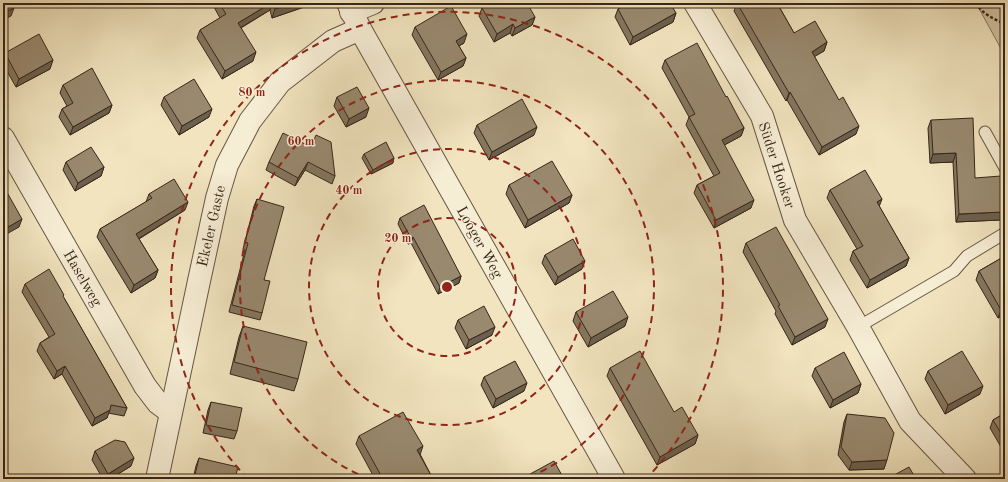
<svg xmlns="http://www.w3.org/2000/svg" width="1008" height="482" font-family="'Old Standard TT',serif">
	<rect width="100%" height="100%" fill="#f1e4bf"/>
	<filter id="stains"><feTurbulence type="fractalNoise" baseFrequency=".005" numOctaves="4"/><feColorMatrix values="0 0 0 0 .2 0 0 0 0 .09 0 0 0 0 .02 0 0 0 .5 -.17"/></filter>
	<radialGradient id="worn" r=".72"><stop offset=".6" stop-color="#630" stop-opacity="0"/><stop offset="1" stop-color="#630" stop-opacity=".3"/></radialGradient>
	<polygon fill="#d2c4a3" stroke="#86765e" points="976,3 1005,3 1005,56"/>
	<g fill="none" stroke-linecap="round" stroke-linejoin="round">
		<g stroke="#675642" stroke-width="13">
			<g id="service">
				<polyline points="985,132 1005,168"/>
				<polyline points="858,327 954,271 967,256 1005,233"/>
			</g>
		</g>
		<g stroke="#675642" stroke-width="24">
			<g id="minor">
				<polyline points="348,3 360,29 614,479"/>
				<polyline points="695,3 762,116 795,220 858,327 910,421 965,479"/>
				<polyline points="351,12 373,3"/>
				<polyline points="3,138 145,386 158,403 170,412"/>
				<polyline points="157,479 199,281 217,198 227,165 250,121 280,82 333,41 360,29"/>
			</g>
		</g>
		<path stroke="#392718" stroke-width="2.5" stroke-dasharray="3 2" stroke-linecap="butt" d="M 976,3 C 982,14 994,19 1005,24"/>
		<use href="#service" stroke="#f6edd5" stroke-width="11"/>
		<use href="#minor" stroke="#f6edd5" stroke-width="22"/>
	</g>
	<g fill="#84765f" stroke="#392718">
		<polygon points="216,3 311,3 310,5 272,18 270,10 241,28 253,61 222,79 197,38 200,30 220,18 214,7"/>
		<polygon points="737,3 777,3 794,33 827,42 824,51 814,56 856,134 819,155 787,100 786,101 734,11"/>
		<polygon points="482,8 535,17 532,25 512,36 510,33 494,42 479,16"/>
		<polygon points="618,9 676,13 673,22 630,45 615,17"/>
		<polygon points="415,27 464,43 459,46 466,58 463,66 438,80 412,35"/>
		<polygon points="5,53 50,69 16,87 3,64 3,58"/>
		<polygon points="665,60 726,97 744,128 741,136 724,145 751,208 714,228 694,193 697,185 714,176 686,125 689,117 662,68"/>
		<polygon points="63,85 112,105 109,113 70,135 59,117 62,109 67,106 60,93"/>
		<polygon points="164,97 209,117 179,135 161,105"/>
		<polygon points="337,97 366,117 346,127 334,106"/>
		<polygon points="931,120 975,178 1000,220 956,222 953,162 930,163 928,128"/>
		<polygon points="477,125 534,135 489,160 474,133"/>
		<polygon points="311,147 335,176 332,184 305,170 295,186 266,170 269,162"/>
		<polygon points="364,154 393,163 371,174 362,158"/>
		<polygon points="66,162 104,167 101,176 75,191 63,170"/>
		<polygon points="509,185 572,195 569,203 525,228 506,194"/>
		<polygon points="830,190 879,206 909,258 906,266 867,288 850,260 853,251 857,249 827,198"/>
		<polygon points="149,194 185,210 139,239 158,270 155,278 131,293 97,237 100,229 146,202"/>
		<polygon points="257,199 264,280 262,313 260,320 229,312 245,250 243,249 254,206"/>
		<polygon points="400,218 461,276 459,283 438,294 411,243 408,244 398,224"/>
		<polygon points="746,243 825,327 792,345 775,314 776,311 743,252"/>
		<polygon points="545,255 582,269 555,285 542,263"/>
		<polygon points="1005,256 1005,314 998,318 976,280 979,271"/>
		<polygon points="25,284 64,298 127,408 124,416 108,413 107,418 92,426 62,374 54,379 37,351 40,343 49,337 22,292"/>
		<polygon points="576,312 625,326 588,347 573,321"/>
		<polygon points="458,320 492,335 466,349 455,328"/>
		<polygon points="243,326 298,379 294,391 230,374 239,337"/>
		<polygon points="610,368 674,412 698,435 695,444 657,465 607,376"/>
		<polygon points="815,368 861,384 858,393 830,408 812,376"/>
		<polygon points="928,371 980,394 945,414 925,379"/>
		<polygon points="484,377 524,391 493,408 481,385"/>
		<polygon points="211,402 237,431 234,439 203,433 208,410"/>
		<polygon points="1005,413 1005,454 990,428 993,420"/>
		<polygon points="847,414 884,469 849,470 838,455 844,422"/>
		<polygon points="359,436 420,454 433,479 375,479 356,444"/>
		<polygon points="95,451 131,466 110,479 103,479 92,460"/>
		<polygon points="199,458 235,479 193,479 196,466"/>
	</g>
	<g fill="#6b604e" stroke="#392718">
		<polygon points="271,3 272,3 270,10 235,31 238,23"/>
		<polygon points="294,3 311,3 310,5 272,18 275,9"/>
		<polygon points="14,8 11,16 3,20 3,13"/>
		<polygon points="676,13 673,22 630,45 633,37"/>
		<polygon points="535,17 532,25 512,36 515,28"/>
		<polygon points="513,24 510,33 494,42 497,34"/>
		<polygon points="467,34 464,43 453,49 456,41"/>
		<polygon points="827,42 824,51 809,60 812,52"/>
		<polygon points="256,52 253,61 222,79 225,71"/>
		<polygon points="466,58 463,66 438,80 441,72"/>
		<polygon points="53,60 50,69 16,87 19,79"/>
		<polygon points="790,92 787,100 786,101 789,93"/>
		<polygon points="112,105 109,113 70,135 73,127"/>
		<polygon points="369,108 366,117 346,127 349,119"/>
		<polygon points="212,109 209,117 179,135 182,126"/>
		<polygon points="859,126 856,134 819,155 822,147"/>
		<polygon points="537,127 534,135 489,160 492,152"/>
		<polygon points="744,128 741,136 719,148 722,140"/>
		<polygon points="956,153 953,162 930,163 933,154"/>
		<polygon points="394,158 393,163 371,174 373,170"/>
		<polygon points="308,162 305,170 295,186 298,178"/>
		<polygon points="104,167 101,176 75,191 78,183"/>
		<polygon points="572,195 569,203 525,228 528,220"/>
		<polygon points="882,199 879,207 877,202"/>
		<polygon points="754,200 751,208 714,228 716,220"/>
		<polygon points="188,202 185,210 133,242 136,234"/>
		<polygon points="1003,212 1000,220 956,222 959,214"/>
		<polygon points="22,219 19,227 3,236 3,230"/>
		<polygon points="413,237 411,243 408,244 411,238"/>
		<polygon points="909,258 906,266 867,288 870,280"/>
		<polygon points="585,261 582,269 555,285 558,277"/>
		<polygon points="158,270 155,278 131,293 134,285"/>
		<polygon points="461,276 459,283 438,294 440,287"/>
		<polygon points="1005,307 1005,314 998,318 1001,310"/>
		<polygon points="628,317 625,326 588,347 591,338"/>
		<polygon points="828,319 825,327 792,345 795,337"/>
		<polygon points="495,327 492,335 466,349 469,340"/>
		<polygon points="65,366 62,374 54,379 57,371"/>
		<polygon points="527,383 524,391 493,408 496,399"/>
		<polygon points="861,384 858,393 830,408 833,400"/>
		<polygon points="983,386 980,394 945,414 948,405"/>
		<polygon points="110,410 107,418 92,426 95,418"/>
		<polygon points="698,435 695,444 657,465 660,457"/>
		<polygon points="423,446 420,455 417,450"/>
		<polygon points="134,458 131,466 110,479 106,479 108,474"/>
		<polygon points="887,460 884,469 849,470 852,462"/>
	</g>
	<g fill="#99896f" stroke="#392718">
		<polygon points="3,3 11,3 14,8 3,13"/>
		<polygon points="219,3 271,3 238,23 256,52 225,71 200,30 226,14"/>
		<polygon points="273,3 294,3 275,9"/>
		<polygon points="490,3 527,3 535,17 515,28 513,24 497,34 482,8"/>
		<polygon points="628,3 670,3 676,13 633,37 618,9"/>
		<polygon points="737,3 777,3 794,33 815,21 827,42 812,52 839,100 843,97 859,126 822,147 790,92 789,93"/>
		<polygon points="451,6 467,34 456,41 466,58 441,72 415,27"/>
		<polygon points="39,34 53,60 19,79 5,53"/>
		<polygon points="697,43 726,97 727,96 744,128 722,140 754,200 716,220 697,185 720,173 689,117 695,114 665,60"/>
		<polygon points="92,68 112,105 73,127 62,109 73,103 63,85"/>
		<polygon points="194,79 212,109 182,126 164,97"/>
		<polygon points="357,87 369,108 349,119 337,97"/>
		<polygon points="522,99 537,127 492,152 477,125"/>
		<polygon points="973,118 975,178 1001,176 1003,212 959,214 956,153 933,154 931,120"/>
		<polygon points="283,133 311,147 316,135 331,142 335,176 308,162 298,178 269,162"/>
		<polygon points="386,142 394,158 373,170 364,154"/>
		<polygon points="91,147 104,167 78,183 66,162"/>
		<polygon points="552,161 572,195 528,220 509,185"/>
		<polygon points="865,170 882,199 877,202 909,258 870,280 853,251 863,246 830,190"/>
		<polygon points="174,179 188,202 136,234 158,270 134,285 100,229 152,198 149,194"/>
		<polygon points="3,187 4,187 22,219 3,230"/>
		<polygon points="257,199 284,207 264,280 270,281 262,313 232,305 248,243 245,242"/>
		<polygon points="424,205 461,276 440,287 413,237 411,238 400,218"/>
		<polygon points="776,227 828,319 795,337 778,306 780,305 746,243"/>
		<polygon points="573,239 585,261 558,277 545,255"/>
		<polygon points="1005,256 1005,307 1001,310 979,271"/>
		<polygon points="49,269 64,295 63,296 127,408 111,405 110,410 95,418 65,366 57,371 40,343 55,334 25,284"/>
		<polygon points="613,291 628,317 591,338 576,312"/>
		<polygon points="484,306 495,327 469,340 458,320"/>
		<polygon points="243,326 307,342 298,379 234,362"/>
		<polygon points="640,351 674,412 682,407 698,435 660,457 610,368"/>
		<polygon points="962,351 983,386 948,405 928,371"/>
		<polygon points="844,352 861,384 833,400 815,368"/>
		<polygon points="515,361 527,383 496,399 484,377"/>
		<polygon points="211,402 242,408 237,431 206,425"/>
		<polygon points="403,412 423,446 417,450 433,479 383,479 359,436"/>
		<polygon points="1005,413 1005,440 993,420"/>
		<polygon points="847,414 885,418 894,433 887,460 852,462 841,447"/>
		<polygon points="115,440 125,442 134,458 108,474 95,451"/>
		<polygon points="199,458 238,467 235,479 194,479"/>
		<polygon points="554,461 564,479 521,479"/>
		<polygon points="909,467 916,479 887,479"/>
	</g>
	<g fill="none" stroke="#8f2418" stroke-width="2" stroke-dasharray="7 5">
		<circle cx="447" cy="287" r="69"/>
		<circle cx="447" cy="287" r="138"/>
		<path d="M369 479A207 207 0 1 1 525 479"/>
		<path d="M248 479A276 276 0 1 1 646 479"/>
	</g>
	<g text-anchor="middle" stroke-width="3" stroke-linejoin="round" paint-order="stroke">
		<g font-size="15" fill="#392718" stroke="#f6edd5">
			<text transform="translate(777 165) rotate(72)" y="5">Süder Hooker</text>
			<text transform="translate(211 226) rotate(-77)" y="5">Ekeler Gaste</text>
			<text transform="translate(480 242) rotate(61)" y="5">Looger Weg</text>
			<text transform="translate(83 278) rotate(60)" y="5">Haselweg</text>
		</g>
	</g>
	<circle cx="447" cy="287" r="6" fill="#8f2418" stroke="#f6edd5" stroke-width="2"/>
	<g font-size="12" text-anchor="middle" font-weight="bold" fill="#8f2418" stroke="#f6edd5" stroke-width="3" stroke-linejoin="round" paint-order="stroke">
		<text x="252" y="96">80 m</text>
		<text x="301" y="145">60 m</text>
		<text x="349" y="194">40 m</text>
		<text x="398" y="242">20 m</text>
	</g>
	<rect width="1008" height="482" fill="none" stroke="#f1e4bf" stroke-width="16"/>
	<rect x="4" y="4" width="1000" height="474" fill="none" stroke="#392718" stroke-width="2"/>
	<rect x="8" y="8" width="992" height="466" fill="none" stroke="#392718"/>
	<rect width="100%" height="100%" filter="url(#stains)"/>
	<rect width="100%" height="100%" fill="url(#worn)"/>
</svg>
